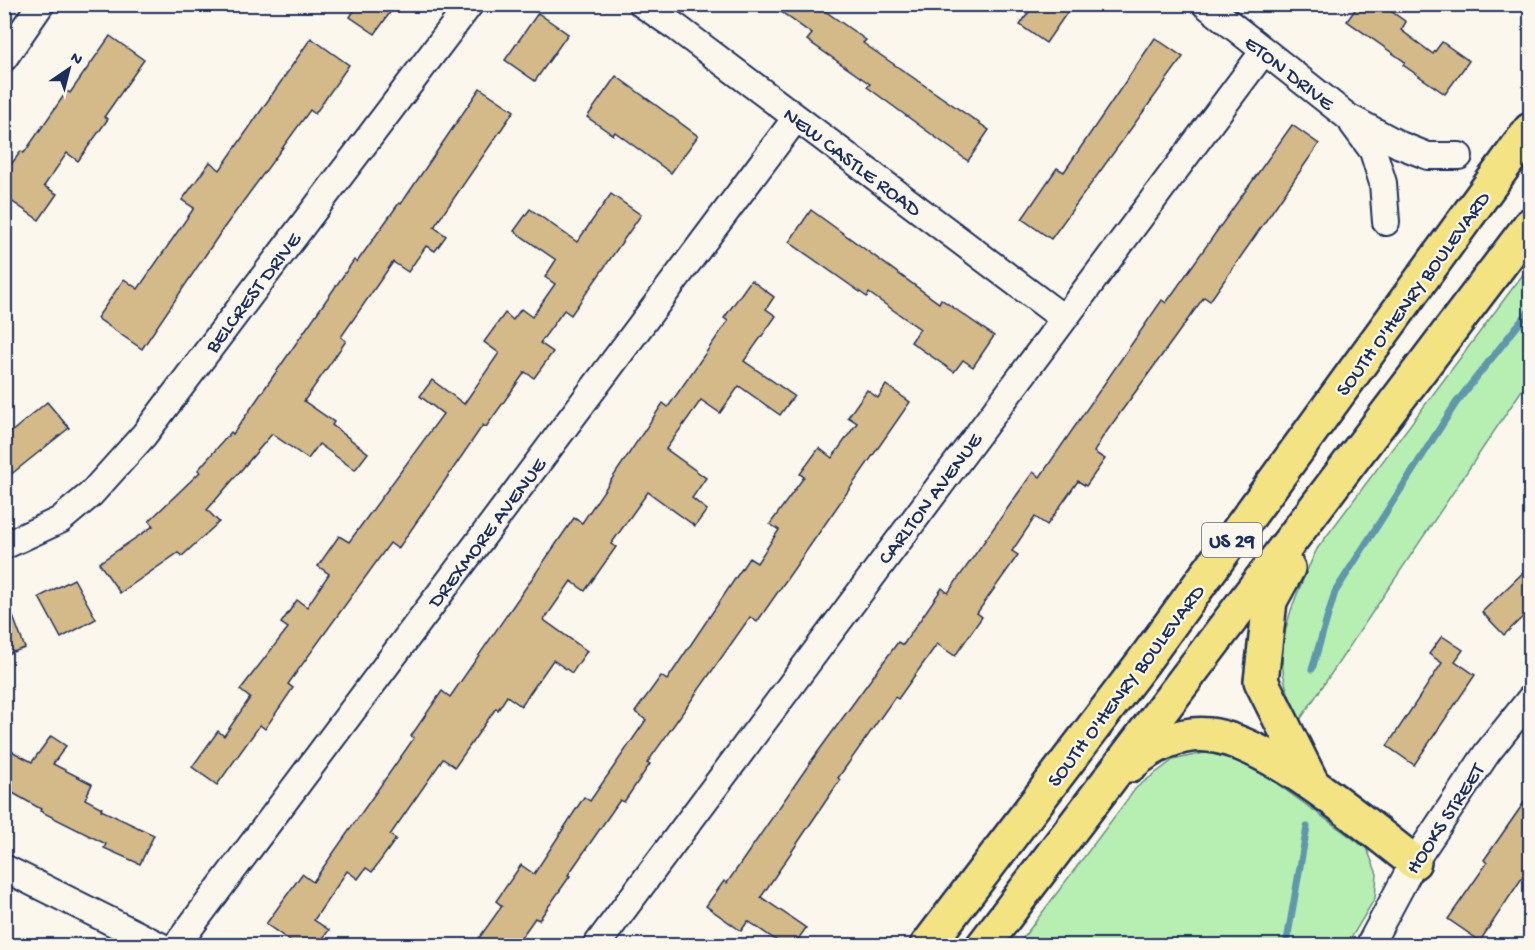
<svg xmlns="http://www.w3.org/2000/svg" width="1535" height="950" font-family="'Gochi Hand',sans-serif">
	<rect width="100%" height="100%" fill="#fbf7ec"/>
	<filter id="ink" filterUnits="userSpaceOnUse"><feTurbulence type="fractalNoise" baseFrequency=".0167" numOctaves="2"/><feDisplacementMap in="SourceGraphic" scale="12" xChannelSelector="R" yChannelSelector="G"/><feConvolveMatrix kernelMatrix="1 2 1 2 8 2 1 2 1" color-interpolation-filters="sRGB"/></filter>
	<g filter="url(#ink)">
		<g fill="#b7efb2" stroke="#698f88" stroke-width="1.5">
			<path d="M 1530,265 L 1530,378 L 1300,720 C 1295,709 1289,697 1286,686 C 1273,639 1298,590 1317,549 Z"/>
			<polygon points="1208,752 1243,759 1367,849 1377,874 1375,898 1347,945 1017,946 1136,788 1173,760"/>
		</g>
		<g fill="none" stroke-linecap="round" stroke-linejoin="round">
			<g stroke="#5e97ad" stroke-width="7">
				<polyline points="1312,669 1335,592 1456,403 1530,310"/>
				<polyline points="1286,946 1307,827"/>
			</g>
		</g>
		<g fill="#d4b989" stroke="#1b2f5e" stroke-width="1.5">
			<polygon points="358,4 396,4 375,34 350,17"/>
			<polygon points="770,4 815,4 866,40 863,43 989,130 968,161 867,87 870,84 807,40 812,34"/>
			<polygon points="1034,4 1073,4 1046,43 1020,25"/>
			<polygon points="1359,4 1381,4 1406,22 1401,30 1433,54 1442,42 1469,61 1445,94 1403,65 1405,62 1347,21"/>
			<polygon points="538,13 568,34 535,81 505,60"/>
			<polygon points="110,36 144,60 104,117 108,119 78,161 67,153 44,186 57,194 39,220 4,196 4,174 21,151 24,153 67,91 70,93"/>
			<polygon points="311,38 349,65 315,114 310,110 223,229 142,349 97,318 124,279 138,289 194,208 182,200 210,162 220,170"/>
			<polygon points="1155,38 1183,57 1051,239 1022,219 1057,168 1064,172"/>
			<polygon points="616,76 698,136 671,173 615,132 613,135 587,117"/>
			<polygon points="480,88 514,111 434,227 446,236 435,251 426,246 408,272 393,262 341,337 346,341 304,401 334,422 332,425 368,453 355,470 319,444 308,459 272,434 207,510 219,522 182,556 178,553 120,593 99,563 153,526 149,521 200,472 198,470 231,432 233,434 354,260 357,262 399,203 401,204"/>
			<polygon points="1292,125 1319,144 1210,301 1204,297 1102,438 1094,452 1105,459 1086,486 1078,481 1047,525 1035,517 1012,551 1018,555 977,613 982,617 955,656 937,644 898,699 895,697 838,778 840,780 761,897 806,928 794,945 783,945 748,921 741,931 706,906 724,881 727,883 812,760 898,642 903,645 942,588 948,593 1033,472 1040,477 1162,300 1166,303"/>
			<polygon points="611,194 641,215 571,315 564,310 540,343 553,352 534,378 525,372 486,427 483,425 398,549 390,543 288,684 293,688 265,729 260,725 217,785 192,767 218,731 224,736 250,698 240,690 288,628 281,623 297,600 307,607 329,574 318,566 339,536 349,542 443,414 420,396 432,380 464,404 499,353 484,342 505,313 513,320 521,309 532,317 555,284 545,277 556,260 514,231 530,209 577,242"/>
			<polygon points="811,210 939,303 941,299 994,336 973,367 963,360 954,372 911,342 920,329 869,293 867,297 789,242"/>
			<polygon points="751,280 774,297 766,309 776,316 744,361 794,396 780,415 739,386 720,413 701,400 666,449 706,478 692,498 707,510 695,526 648,492 611,544 616,547 585,591 571,581 544,620 587,651 572,673 553,660 521,706 507,696 498,710 496,708 455,767 443,759 390,835 396,839 372,872 366,868 358,879 347,871 314,920 329,930 318,945 296,945 266,924 302,874 313,882 414,738 411,736 442,691 450,697 574,518 582,523 663,403 668,407 728,321 724,318"/>
			<polygon points="886,385 910,402 757,622 750,617 647,763 650,764 624,802 620,800 568,875 570,876 539,920 535,918 516,945 474,945 502,906 496,901 521,865 534,874 584,797 590,801 646,720 635,712 661,676 667,680 749,558 757,563 779,530 770,524 804,477 800,474 819,448 832,458 857,423 848,417 867,390 878,398"/>
			<polygon points="47,402 69,428 4,480 4,438"/>
			<polygon points="1530,566 1530,610 1504,635 1482,612"/>
			<polygon points="74,579 96,619 61,638 39,597"/>
			<polygon points="6,598 25,648 4,655 4,599"/>
			<polygon points="1442,636 1463,650 1455,661 1475,675 1414,765 1387,746 1442,663 1429,654"/>
			<polygon points="51,736 66,746 53,764 92,784 85,799 102,808 101,810 154,835 140,864 104,848 106,844 40,811 41,809 4,788 4,747 32,762"/>
			<polygon points="1530,794 1530,866 1480,941 1448,919 1487,863 1484,860"/>
		</g>
		<g fill="none" stroke-linecap="round" stroke-linejoin="round">
			<g stroke="#1b2f5e" stroke-width="30">
				<g id="minor">
					<polyline points="642,4 676,27 1063,318"/>
					<polyline points="1205,4 1348,117 1400,145 1428,156 1459,156"/>
					<polyline points="4,58 41,4"/>
					<polyline points="1353,124 1373,151 1383,183 1386,222"/>
					<polyline points="4,546 60,520 91,494 144,435 470,4"/>
					<polyline points="4,868 160,946"/>
					<polyline points="176,946 796,118"/>
					<polyline points="596,946 1264,51"/>
					<polyline points="1369,946 1414,862 1487,753 1530,699"/>
				</g>
			</g>
			<g stroke="#1b2f5e" stroke-width="38">
				<g id="motorway">
					<polyline points="1288,568 1270,601 1261,681 1313,785"/>
					<path d="M 1130,765 C 1151,746 1179,732 1209,735 C 1270,742 1364,824 1414,862"/>
					<polyline points="927,946 1143,662 1530,130"/>
					<polyline points="983,946 1530,225"/>
				</g>
			</g>
			<use href="#minor" stroke="#fbf7ec" stroke-width="26"/>
			<use href="#motorway" stroke="#f4e382" stroke-width="33"/>
		</g>
	</g>
	<g text-anchor="middle" stroke-width="4.5" stroke-linejoin="round" paint-order="stroke">
		<rect fill="#fbf7ec" stroke="#5e6b89" stroke-width="1.5" x="1202" y="523" width="60" height="34" rx="4.5"/>
		<g font-size="20" font-weight="bold" fill="#1b2f5e">
			<text x="1232" y="547">US 29</text>
		</g>
		<g font-size="21" fill="#1b2f5e" stroke="#fbf7ec">
			<text transform="translate(1290 72) rotate(38)" y="7">ETON DRIVE</text>
			<text transform="translate(853 161) rotate(37)" y="7">NEW CASTLE ROAD</text>
			<text transform="translate(252 292) rotate(-53)" y="7">BELCREST DRIVE</text>
			<text transform="translate(1412 293) rotate(-54)" y="7">SOUTH O'HENRY BOULEVARD</text>
			<text transform="translate(929 498) rotate(-53)" y="7">CARLTON AVENUE</text>
			<text transform="translate(486 532) rotate(-53)" y="7">DREXMORE AVENUE</text>
			<text transform="translate(1125 685) rotate(-53)" y="7">SOUTH O'HENRY BOULEVARD</text>
			<text transform="translate(1444 818) rotate(-57)" y="7">HOOKS STREET</text>
		</g>
	</g>
	<rect width="1535" height="950" fill="none" stroke="#fbf7ec" stroke-width="24"/>
	<rect x="12" y="12" width="1511" height="926" fill="none" stroke="#1b2f5e" stroke-width="2" filter="url(#ink)"/>
	<g transform="translate(69 69) rotate(35)" stroke="#fbf7ec" stroke-width="4.5" paint-order="stroke">
	<path d="M0-4.5L10 22L0 15L-10 22Z" fill="#1b2f5e"/>
	<text y="-9" font-size="16" font-weight="bold" text-anchor="middle" fill="#1b2f5e">N</text>
	</g>
</svg>
